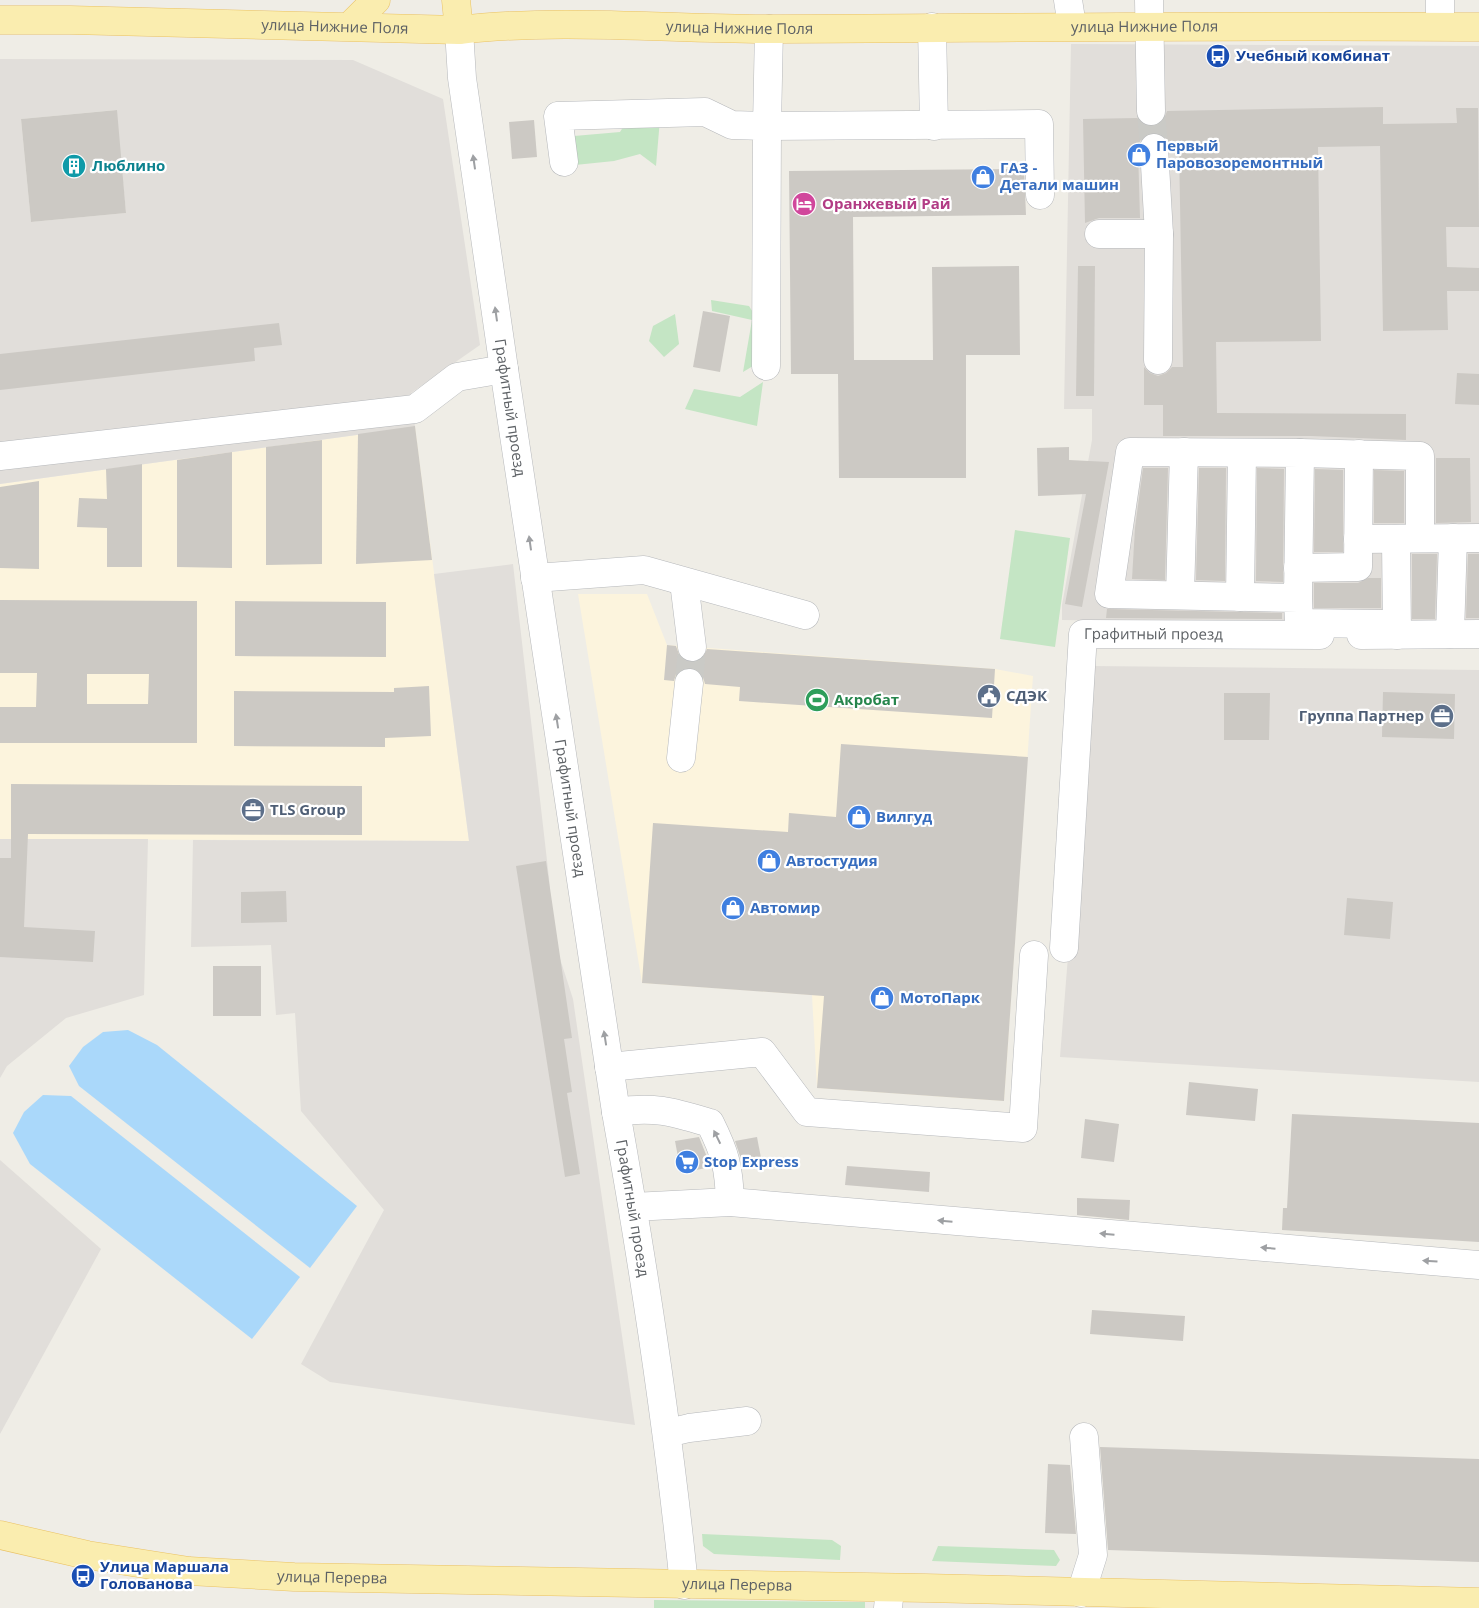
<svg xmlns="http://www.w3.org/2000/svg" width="1479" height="1608" font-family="'Open Sans',sans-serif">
	<rect width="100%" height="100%" fill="#efede6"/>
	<g fill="#fcf4dd">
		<polygon points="415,427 469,841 0,839 0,484"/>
		<polygon points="578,594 647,594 667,645 995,669 1033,676 1004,1101 817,1088 812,995 642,983"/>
	</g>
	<g fill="#e1deda" fill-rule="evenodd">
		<polygon points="1071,44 1479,46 1479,626 1062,620 1062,605 1092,440 1092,409 1064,409"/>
		<path d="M 0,59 L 353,60 L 443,99 L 480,345 L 411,393 L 415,427 L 0,484 ZM 116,110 L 126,213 L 31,222 L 21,119 Z"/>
		<polygon points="513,564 549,878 553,937 573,999 635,1425 330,1382 301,1364 384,1210 301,1111 295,1013 276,1015 271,945 191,947 193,840 469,841 434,574"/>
		<polygon points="1091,666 1479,670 1479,1082 1060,1057"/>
		<polygon points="0,839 148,839 144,995 66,1018 7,1066 0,1078"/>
		<polygon points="0,1160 101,1249 0,1434"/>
	</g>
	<g fill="#c4e5c4">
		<polygon points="660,119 656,166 640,154 614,161 575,165 574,136 620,132 627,121"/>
		<polygon points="711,300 749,306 761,325 758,363 743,372 752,320 712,311"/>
		<polygon points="675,314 679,344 664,357 649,341 653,326"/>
		<polygon points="763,382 757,426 685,409 694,389 740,397"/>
		<polygon points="1015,530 1070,538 1055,647 1000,639"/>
		<polygon points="702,1534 832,1540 841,1546 840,1560 714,1554 703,1546"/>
		<polygon points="938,1546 1054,1550 1060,1560 1056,1566 932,1561"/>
		<polygon points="654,1600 865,1602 865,1608 654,1608"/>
	</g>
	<g fill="#aad8fa">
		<polygon points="128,1030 157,1045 357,1206 310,1268 79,1086 69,1066 83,1047 103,1032"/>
		<polygon points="43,1095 71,1096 300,1277 252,1339 30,1164 13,1133 24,1112"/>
	</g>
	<g fill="#ccc9c4" fill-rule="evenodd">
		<polygon points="1383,107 1383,124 1457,123 1456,108 1478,108 1479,227 1446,227 1447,267 1479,268 1479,291 1447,291 1448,330 1383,331 1380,146 1318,147 1321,341 1216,342 1217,413 1406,414 1406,440 1311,436 1163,436 1163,405 1144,405 1144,367 1150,373 1158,376 1166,373 1172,367 1183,367 1179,148 1170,148 1167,140 1161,134 1153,132 1145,135 1140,141 1138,149 1140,218 1099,218 1085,223 1083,119 1137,118 1143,124 1152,127 1159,124 1164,119 1167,111"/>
		<polygon points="117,110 126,213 31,222 21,119"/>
		<polygon points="534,120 537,157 512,159 509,122"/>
		<polygon points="1024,169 1026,215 853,217 854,360 933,360 932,267 1019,266 1020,355 966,355 966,478 839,478 838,374 791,374 789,171"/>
		<polygon points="1078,266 1095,266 1094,396 1076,396"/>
		<polygon points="703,311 730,316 720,372 693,367"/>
		<polygon points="279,323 282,345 254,348 255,361 0,390 0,354"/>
		<polygon points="1457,373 1479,374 1479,405 1455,404"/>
		<polygon points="415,426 432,560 356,564 358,434"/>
		<polygon points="322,440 322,564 266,565 266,447"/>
		<polygon points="1069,447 1069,460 1109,462 1082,607 1065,604 1086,494 1038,496 1037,448"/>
		<polygon points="232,452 232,568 177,567 177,460"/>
		<polygon points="1436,458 1470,458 1471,522 1436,523"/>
		<polygon points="142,464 142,567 107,567 107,528 77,527 79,498 107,499 106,469"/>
		<polygon points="1143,468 1168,468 1165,580 1132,579 1135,528"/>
		<polygon points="1199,468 1226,468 1225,581 1196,580"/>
		<polygon points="1257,468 1284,469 1283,582 1256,581"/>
		<polygon points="1315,469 1343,470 1343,552 1314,552"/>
		<polygon points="1374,470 1404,471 1404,523 1374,523"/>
		<polygon points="39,481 39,569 0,568 0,487"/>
		<polygon points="1412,554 1437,554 1435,619 1412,619"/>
		<polygon points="1468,554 1479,554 1479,618 1466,618"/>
		<polygon points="1368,578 1381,578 1381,608 1314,608 1314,583 1358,583"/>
		<path d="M 0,600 L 197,601 L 197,743 L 0,743 L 0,707 L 36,707 L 37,673 L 0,673 ZM 87,674 L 149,674 L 148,704 L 87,704 Z"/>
		<polygon points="235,601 386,602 386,657 235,656"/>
		<polygon points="1107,609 1282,613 1282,619 1106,618"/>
		<polygon points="667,645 676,646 680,657 685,661 693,662 702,659 707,649 995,669 992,718 739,701 740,687 705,684 703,677 699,671 691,668 682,669 676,674 674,681 664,680"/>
		<polygon points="429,686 431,736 385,738 385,747 234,746 234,691 394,692 394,688"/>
		<polygon points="1383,692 1455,694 1454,739 1382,737"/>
		<polygon points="1224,693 1270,693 1269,740 1224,740"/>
		<polygon points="841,744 1028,757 1004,1101 817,1088 824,996 642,983 653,823 788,832 789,813 836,817"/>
		<polygon points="11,784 362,786 362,835 28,834 24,927 95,931 93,962 0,957 0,858 11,858"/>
		<polygon points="546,861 572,1038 564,1039 572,1092 567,1093 580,1174 565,1177 516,866"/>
		<polygon points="286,891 287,922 241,923 241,892"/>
		<polygon points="1347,898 1393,902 1390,939 1344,935"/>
		<rect x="213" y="966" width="48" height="50"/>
		<polygon points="1189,1082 1258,1089 1255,1121 1186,1115"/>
		<polygon points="1292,1114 1479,1123 1479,1242 1282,1230 1283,1208 1287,1208"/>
		<polygon points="1085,1119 1119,1124 1114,1162 1081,1158"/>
		<polygon points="699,1137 711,1167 681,1173 675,1141"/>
		<polygon points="757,1137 761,1158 742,1162 735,1141"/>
		<polygon points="847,1166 930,1172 929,1192 845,1185"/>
		<polygon points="1077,1198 1130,1200 1129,1220 1077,1215"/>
		<polygon points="1092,1310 1185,1316 1183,1341 1090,1334"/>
		<polygon points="1100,1447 1479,1459 1479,1562 1108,1550"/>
		<polygon points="1048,1464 1070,1465 1076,1534 1045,1533"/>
	</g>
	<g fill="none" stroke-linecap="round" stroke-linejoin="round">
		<g stroke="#cacac6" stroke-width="28" stroke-dasharray="28 14" stroke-linecap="butt">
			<polyline points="1151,111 1154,148"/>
			<polyline points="689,683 692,647"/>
		</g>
		<g stroke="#b6b8bb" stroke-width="29">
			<g id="minor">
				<polyline points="1068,0 1072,26"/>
				<polyline points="1149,0 1151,111"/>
				<polyline points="1440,0 1440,26"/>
				<polyline points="932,27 934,126"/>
				<polyline points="769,29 767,126 1039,124 1040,195"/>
				<path id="s1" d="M 459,30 L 462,78 L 504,369 L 616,1112 C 644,1269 668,1426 684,1585"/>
				<polyline points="1154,148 1159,234 1158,360"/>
				<polyline points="564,162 558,116 705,112 732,125 767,126 766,366"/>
				<polyline points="1099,234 1159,234"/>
				<polyline points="1300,453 1420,456 1420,538"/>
				<polyline points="0,456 415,409 457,377 504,369"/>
				<polyline points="1358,539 1479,538"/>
				<polyline points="1396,539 1397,635"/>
				<polyline points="1298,568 1358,567 1359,454"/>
				<polyline points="535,578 644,570 805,615"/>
				<polyline points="684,582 692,647"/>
				<polyline points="1180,595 1184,452"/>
				<polyline points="1240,597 1242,454"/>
				<polyline points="1298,598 1300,453 1130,452 1109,594 1298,598 1299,623 1383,624"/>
				<polyline points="1450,634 1453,538"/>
				<polyline points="1361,635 1479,634"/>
				<polyline points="681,758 689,683"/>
				<path id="s2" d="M 1064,948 L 1083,634 L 1320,635"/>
				<polyline points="609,1067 762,1052 807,1112 1023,1128 1034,955"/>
				<path d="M 616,1112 C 655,1106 673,1112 710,1123 C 725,1153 729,1167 730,1202"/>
				<polyline points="633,1207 730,1202 1479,1265"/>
				<polyline points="668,1433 689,1428 747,1421"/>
				<polyline points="1081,1593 1093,1555 1084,1437"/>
				<polyline points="888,1608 890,1589"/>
			</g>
		</g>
		<g stroke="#eac264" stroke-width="29">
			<g id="major">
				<polyline points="456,0 459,30"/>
				<path id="s3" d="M 0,20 L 70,20 L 459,30 C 562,18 667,29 771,29 C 1007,28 1243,25 1479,27"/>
				<polyline points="350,26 376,0"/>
				<path id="s4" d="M 0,1535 L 87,1555 L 189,1571 L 294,1577 L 925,1588 L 1479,1602"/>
			</g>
		</g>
		<use href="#minor" stroke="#fff" stroke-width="28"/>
		<use href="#major" stroke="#faedaf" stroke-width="28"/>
	</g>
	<defs><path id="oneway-solid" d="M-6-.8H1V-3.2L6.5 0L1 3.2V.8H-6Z" transform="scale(1.25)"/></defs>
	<g fill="#9ea0a3">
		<use href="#oneway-solid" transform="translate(474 162) rotate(-98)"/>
		<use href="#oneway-solid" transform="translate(496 314) rotate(-98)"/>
		<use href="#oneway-solid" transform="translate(530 543) rotate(-98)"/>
		<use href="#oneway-solid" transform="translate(557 721) rotate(-99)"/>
		<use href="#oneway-solid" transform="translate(605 1038) rotate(-99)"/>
		<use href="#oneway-solid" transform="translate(717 1137) rotate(-116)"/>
		<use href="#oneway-solid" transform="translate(945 1221) rotate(-175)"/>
		<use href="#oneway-solid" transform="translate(1107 1234) rotate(-175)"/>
		<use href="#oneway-solid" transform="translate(1268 1248) rotate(-175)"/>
		<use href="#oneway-solid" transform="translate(1430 1261) rotate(-176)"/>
	</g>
	<defs>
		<g id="bus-disc" transform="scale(1.25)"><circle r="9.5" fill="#1a4fb4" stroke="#fff"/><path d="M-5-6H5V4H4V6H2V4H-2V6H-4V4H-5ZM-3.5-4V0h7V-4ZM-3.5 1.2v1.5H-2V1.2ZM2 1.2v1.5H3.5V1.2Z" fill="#fff"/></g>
		<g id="shop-disc" transform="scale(1.25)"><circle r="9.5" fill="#3f7fe0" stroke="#fff"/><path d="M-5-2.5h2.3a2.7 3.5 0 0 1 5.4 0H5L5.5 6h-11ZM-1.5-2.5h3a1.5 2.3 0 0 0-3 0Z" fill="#fff"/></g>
		<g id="building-disc" transform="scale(1.25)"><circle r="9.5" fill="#0f9aa8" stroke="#fff"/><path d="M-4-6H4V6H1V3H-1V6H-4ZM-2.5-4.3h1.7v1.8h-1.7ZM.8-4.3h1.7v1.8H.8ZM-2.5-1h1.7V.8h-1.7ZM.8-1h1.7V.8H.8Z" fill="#fff"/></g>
		<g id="hotel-disc" transform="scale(1.25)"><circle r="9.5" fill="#d1479c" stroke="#fff"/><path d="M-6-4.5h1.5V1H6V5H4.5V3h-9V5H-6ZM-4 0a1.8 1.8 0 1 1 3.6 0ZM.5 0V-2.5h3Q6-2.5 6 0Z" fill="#fff"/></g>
		<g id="civic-disc" transform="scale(1.25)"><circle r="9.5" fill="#5c6f8a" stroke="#fff"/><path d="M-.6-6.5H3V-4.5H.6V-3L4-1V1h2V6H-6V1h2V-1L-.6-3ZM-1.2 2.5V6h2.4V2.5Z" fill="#fff"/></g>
		<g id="stadium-disc" transform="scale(1.25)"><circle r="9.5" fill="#2e9e5b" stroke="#fff"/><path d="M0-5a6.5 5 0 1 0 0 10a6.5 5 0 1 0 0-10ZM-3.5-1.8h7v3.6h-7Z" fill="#fff"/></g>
		<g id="office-disc" transform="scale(1.25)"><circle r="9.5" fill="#5c6f8a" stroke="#fff"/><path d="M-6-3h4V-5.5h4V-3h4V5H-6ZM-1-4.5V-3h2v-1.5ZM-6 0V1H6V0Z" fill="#fff"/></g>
		<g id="supermarket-disc" transform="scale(1.25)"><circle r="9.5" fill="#3f7fe0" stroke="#fff"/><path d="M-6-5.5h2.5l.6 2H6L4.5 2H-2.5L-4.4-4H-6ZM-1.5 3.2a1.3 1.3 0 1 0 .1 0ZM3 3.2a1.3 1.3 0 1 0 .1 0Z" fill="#fff"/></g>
	</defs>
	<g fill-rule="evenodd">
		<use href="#bus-disc" x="1218" y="56"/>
		<use href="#shop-disc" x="1139" y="155"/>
		<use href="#building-disc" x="74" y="166"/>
		<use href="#shop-disc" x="983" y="177"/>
		<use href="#hotel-disc" x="804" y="204"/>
		<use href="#civic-disc" x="989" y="696"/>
		<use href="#stadium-disc" x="817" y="700"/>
		<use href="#office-disc" x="1442" y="716"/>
		<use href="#office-disc" x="253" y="810"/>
		<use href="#shop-disc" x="859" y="817"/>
		<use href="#shop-disc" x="769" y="861"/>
		<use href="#shop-disc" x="733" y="908"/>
		<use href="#shop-disc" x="882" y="998"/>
		<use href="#supermarket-disc" x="687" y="1162"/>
		<use href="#bus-disc" x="83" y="1576"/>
	</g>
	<g text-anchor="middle" stroke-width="4.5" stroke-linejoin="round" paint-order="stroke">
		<g font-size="15" fill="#5d6165" stroke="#fff">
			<text dy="5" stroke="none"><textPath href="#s3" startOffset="335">улица Нижние Поля</textPath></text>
			<text dy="5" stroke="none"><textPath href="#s3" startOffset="1145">улица Нижние Поля</textPath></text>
			<text dy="5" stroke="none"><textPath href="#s3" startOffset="740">улица Нижние Поля</textPath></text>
			<text dy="5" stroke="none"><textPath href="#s1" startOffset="381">Графитный проезд</textPath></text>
			<text dy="5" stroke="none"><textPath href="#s2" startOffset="385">Графитный проезд</textPath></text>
			<text dy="5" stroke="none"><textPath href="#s1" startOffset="786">Графитный проезд</textPath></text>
			<text dy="5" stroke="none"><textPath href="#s1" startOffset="1191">Графитный проезд</textPath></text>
			<text dy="5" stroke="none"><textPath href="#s4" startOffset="336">улица Перерва</textPath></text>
			<text dy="5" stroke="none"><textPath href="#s4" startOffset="741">улица Перерва</textPath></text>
		</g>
		<g font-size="15" font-weight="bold" fill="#164399" stroke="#fff" text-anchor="start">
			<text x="1236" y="61">Учебный комбинат</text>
			<text x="100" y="1572">Улица Маршала<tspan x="100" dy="17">Голованова</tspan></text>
		</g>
		<g font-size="15" font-weight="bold" fill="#366cbe" stroke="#fff" text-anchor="start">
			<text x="1156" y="151">Первый<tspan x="1156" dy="17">Паровозоремонтный</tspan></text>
			<text x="1000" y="173">ГАЗ -<tspan x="1000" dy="17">Детали машин</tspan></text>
			<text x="876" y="822">Вилгуд</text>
			<text x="786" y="866">Автостудия</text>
			<text x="750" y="913">Автомир</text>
			<text x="900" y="1003">МотоПарк</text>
			<text x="704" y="1167">Stop Express</text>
		</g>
		<g font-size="15" font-weight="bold" fill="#0d838f" stroke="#fff" text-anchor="start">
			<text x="92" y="171">Люблино</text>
		</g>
		<g font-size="15" font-weight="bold" fill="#b23c85" stroke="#fff" text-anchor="start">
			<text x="822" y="209">Оранжевый Рай</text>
		</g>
		<g font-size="15" font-weight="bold" fill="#4e5e75" stroke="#fff" text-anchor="start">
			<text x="1006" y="701">СДЭК</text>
			<text x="1424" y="721" text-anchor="end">Группа Партнер</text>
			<text x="270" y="815">TLS Group</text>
		</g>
		<g font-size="15" font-weight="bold" fill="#27864d" stroke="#fff" text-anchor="start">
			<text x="834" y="705">Акробат</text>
		</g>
	</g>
</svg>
